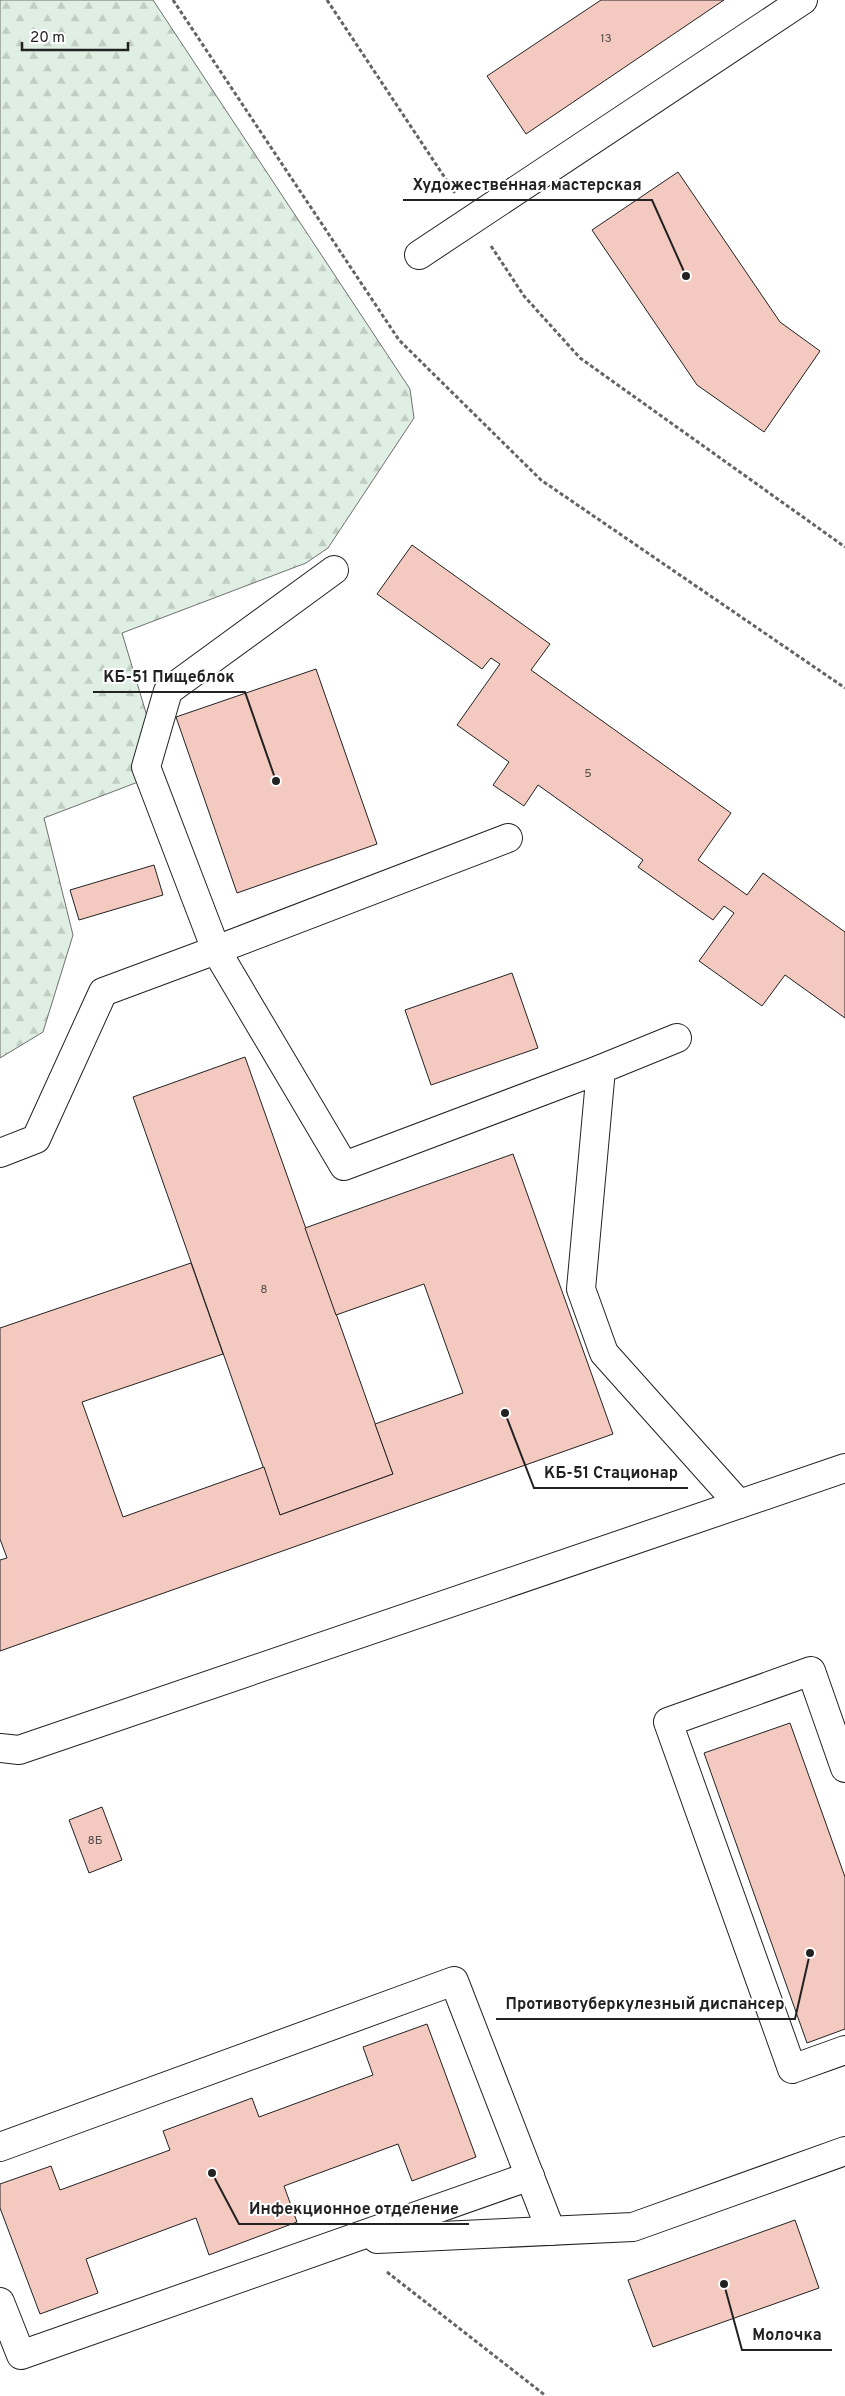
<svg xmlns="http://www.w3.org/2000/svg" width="845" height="2396" font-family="Overpass,sans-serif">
	<defs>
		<pattern id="forest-firs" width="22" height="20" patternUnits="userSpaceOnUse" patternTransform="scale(1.25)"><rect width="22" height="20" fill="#e0efe3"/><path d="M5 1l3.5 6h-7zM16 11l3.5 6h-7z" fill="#c0cdc2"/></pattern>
	</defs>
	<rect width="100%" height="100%" fill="#fff"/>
	<polygon fill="url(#forest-firs)" stroke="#6f6f6f" points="0,0 153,0 410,389 414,418 328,548 306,563 122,633 156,746 138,782 44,818 73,935 43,1032 0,1058"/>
	<g fill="#f3c9c0" stroke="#222">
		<polygon points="601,0 724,0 526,134 487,76"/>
		<polygon points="678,172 780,322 820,351 764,432 697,385 592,230"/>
		<polygon points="412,545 550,644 531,670 731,813 698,860 747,895 763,873 845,932 845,1018 785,975 762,1006 699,961 734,913 724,906 713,920 638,867 643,860 538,785 524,806 493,785 509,762 457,725 500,664 491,658 482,669 377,594"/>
		<polygon points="316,669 377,844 237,893 176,717"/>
		<polygon points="154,865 163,895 79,920 70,890"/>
		<polygon points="512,973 538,1048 431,1085 405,1010"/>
		<polygon points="245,1057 393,1474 280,1515 133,1097"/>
		<polygon points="513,1154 613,1434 0,1651 0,1560 7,1558 0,1539 0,1328 191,1263 223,1354 82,1402 123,1517 264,1467 280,1515 393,1474 375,1424 463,1393 424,1284 336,1315 305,1228"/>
		<polygon points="790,1723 845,1877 845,2029 807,2043 704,1753"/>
		<polygon points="102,1807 122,1860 89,1873 69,1820"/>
		<polygon points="427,2024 476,2157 412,2181 398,2144 284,2186 297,2222 209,2255 196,2218 86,2259 98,2293 40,2314 0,2208 0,2184 51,2166 60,2190 170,2150 163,2131 252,2098 259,2117 373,2075 363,2047"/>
		<polygon points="795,2220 819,2288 653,2347 628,2280"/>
	</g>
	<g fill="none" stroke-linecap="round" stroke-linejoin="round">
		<g stroke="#222" stroke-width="30">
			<g id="minor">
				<polyline points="419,255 803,0"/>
				<polyline points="334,570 168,691 146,767 216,950 508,838"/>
				<polyline points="677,1038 601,1069 581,1289 604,1353 739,1504"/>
				<polyline points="0,1153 36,1139 103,992 216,950 344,1166 601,1069"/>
				<polyline points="0,1748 19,1750 845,1468"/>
				<polyline points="845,1768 811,1671 668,1722 792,2069 845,2050"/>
				<polyline points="0,2147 454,1981 551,2231"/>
				<polyline points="377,2239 633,2227 845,2151"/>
				<polyline points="0,2302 21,2355 530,2176"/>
			</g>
		</g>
		<g stroke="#646464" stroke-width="3" stroke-dasharray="4 2.5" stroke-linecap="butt">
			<polyline points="173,0 399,340 541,480 845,688"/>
			<polyline points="327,0 455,193"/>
			<polyline points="491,246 524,296 580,358 845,547"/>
			<polyline points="387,2272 546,2396"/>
		</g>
		<use href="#minor" stroke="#fff" stroke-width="28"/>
	</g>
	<g text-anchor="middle" stroke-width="4" stroke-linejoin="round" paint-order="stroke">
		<g font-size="12" fill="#564c4a">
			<text x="606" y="42">13</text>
			<text x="588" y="777">5</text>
			<text x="264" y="1293">8</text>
			<text x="95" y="1844">8Б</text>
		</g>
	</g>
	<path fill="none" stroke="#222" stroke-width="2" d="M686 276L652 200H403M276 781L245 692H93M505 1413L534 1488H688M810 1953L795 2019H496M212 2173L239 2224H469M724 2284L742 2350H832"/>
	<g fill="#222" stroke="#fff" stroke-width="2">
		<circle cx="686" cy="276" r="5"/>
		<circle cx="276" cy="781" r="5"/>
		<circle cx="505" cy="1413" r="5"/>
		<circle cx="810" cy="1953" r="5"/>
		<circle cx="212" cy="2173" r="5"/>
		<circle cx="724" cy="2284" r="5"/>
	</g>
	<g font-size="16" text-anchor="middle" font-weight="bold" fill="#222" stroke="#fff" stroke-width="4" stroke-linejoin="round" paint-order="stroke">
		<text x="527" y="190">Художественная мастерская</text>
		<text x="169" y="682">КБ-51 Пищеблок</text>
		<text x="611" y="1478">КБ-51 Стационар</text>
		<text x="645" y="2009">Противотуберкулезный диспансер</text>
		<text x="354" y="2214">Инфекционное отделение</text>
		<text x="787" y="2340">Молочка</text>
	</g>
	<path d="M22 42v8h106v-8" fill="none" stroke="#222222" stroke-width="2.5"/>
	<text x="30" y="42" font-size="15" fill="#222222" stroke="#ffffff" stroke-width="4" paint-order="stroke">20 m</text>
</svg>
